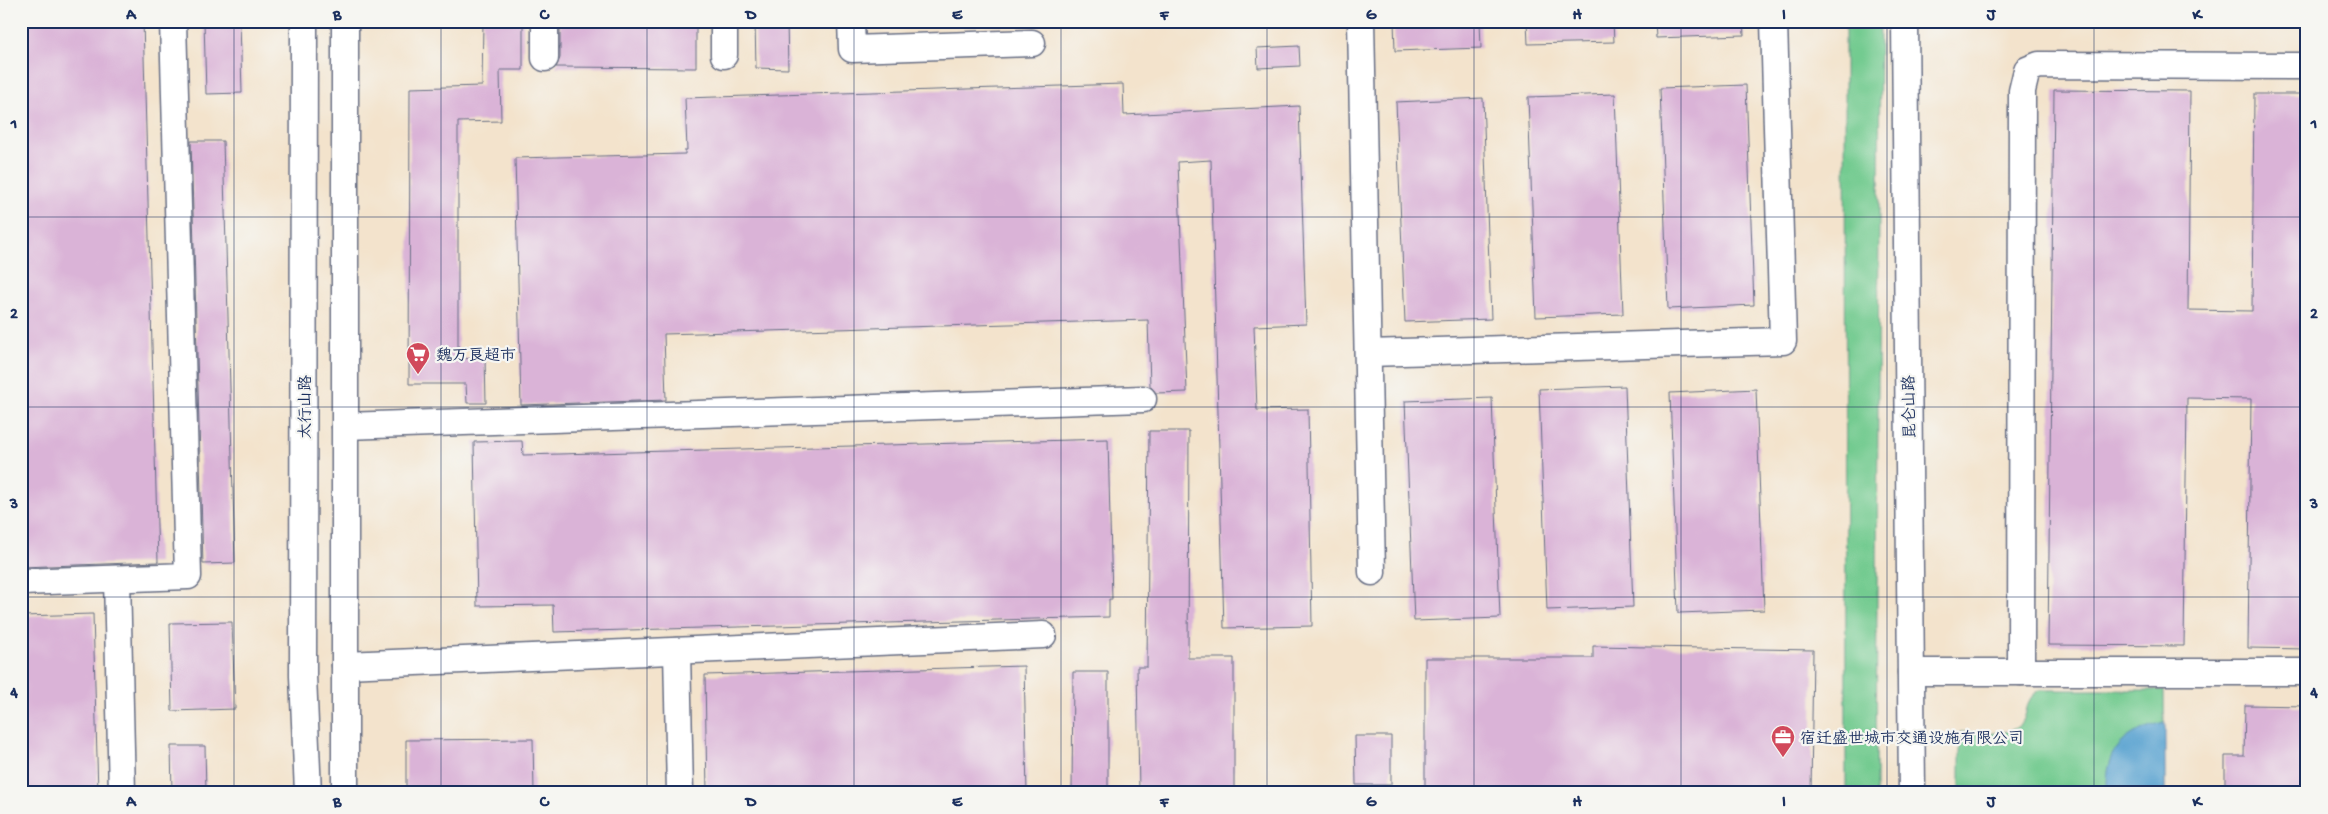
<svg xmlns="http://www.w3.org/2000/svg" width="2328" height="814" font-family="'Gochi Hand','LXGW WenKai TC',sans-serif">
	<rect width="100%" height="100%" fill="#f6f6f2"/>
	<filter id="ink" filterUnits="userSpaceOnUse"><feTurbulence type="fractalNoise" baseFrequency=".02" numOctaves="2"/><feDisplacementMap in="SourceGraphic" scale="10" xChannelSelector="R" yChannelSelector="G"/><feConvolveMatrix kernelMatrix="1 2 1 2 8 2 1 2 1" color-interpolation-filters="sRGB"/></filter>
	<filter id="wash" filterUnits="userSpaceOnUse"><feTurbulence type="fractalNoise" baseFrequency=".0096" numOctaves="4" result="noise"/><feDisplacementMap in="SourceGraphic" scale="20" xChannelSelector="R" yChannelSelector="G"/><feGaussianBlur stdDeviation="1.12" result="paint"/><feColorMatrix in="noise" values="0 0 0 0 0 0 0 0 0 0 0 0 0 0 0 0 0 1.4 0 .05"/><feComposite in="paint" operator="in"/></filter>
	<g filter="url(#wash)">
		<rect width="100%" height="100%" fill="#f3e3cc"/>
		<g fill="#73cb90" stroke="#477d77">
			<polygon points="1845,21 1880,21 1876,793 1846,793"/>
			<path d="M 2040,690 L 2164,690 L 2165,793 L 1960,793 L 1960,732 C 1979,732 2018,740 2025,716 C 2028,704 2028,697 2040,690 Z"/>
		</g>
		<path fill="#58a2d0" stroke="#3a6897" d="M 2165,722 L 2165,793 L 2107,793 C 2105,749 2124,732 2165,722 Z"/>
		<g id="blocks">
			<g fill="#dab3d7">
				<polygon points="21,21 143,21 158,562 21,567"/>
				<polygon points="204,21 240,21 242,93 206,94"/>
				<polygon points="483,21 523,21 523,70 500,70 501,121 458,122 458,359 485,358 486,403 467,403 466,384 409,384 410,88 482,86"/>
				<polygon points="560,21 696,21 696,68 556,67 560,58"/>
				<polygon points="755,21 787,21 788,69 756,68"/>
				<polygon points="1394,21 1480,21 1481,48 1395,51"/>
				<polygon points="1527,21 1613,21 1614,42 1528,44"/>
				<polygon points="1655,21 1743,21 1744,35 1656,38"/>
				<polygon points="1299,46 1300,66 1258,68 1257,48"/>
				<polygon points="1123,84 1124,115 1299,106 1306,324 1254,326 1257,410 1308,409 1312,626 1224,628 1211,160 1178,162 1187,392 1156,393 1150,386 1148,320 664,334 666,400 521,405 515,158 685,154 685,150 687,150 685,98"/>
				<polygon points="1746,85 1754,305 1668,309 1660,88"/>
				<polygon points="2054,90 2190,91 2188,310 2252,311 2254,94 2307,94 2307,649 2248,648 2251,399 2187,398 2184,646 2048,645"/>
				<polygon points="1615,94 1623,314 1536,317 1528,97"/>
				<polygon points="1483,98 1491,319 1405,322 1396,102"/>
				<polygon points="191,141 223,141 235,563 203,564"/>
				<polygon points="1625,386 1633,607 1547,610 1539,389"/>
				<polygon points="1756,389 1764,610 1678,613 1670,393"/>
				<polygon points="1492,398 1500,618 1414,621 1405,401"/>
				<polygon points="1149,431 1189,431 1188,658 1234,658 1234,793 1139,793 1137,667 1147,667"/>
				<polygon points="1108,439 1112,599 1109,599 1109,617 554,632 553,605 477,606 474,442 522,441 523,455"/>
				<polygon points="93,614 98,793 21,793 21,616"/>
				<polygon points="232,622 235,709 172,711 170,623"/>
				<polygon points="1593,646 1813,650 1811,793 1425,793 1425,658 1593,658"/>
				<polygon points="1024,666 1027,793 707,793 705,675"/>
				<polygon points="1073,672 1108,672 1108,793 1072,793"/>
				<polygon points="2245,705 2307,706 2307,793 2225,793 2225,756 2244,756"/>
				<polygon points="1355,736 1391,736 1391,785 1356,785"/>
				<polygon points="533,739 534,793 406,793 406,740"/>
				<polygon points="171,746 205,746 206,793 172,793"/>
			</g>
		</g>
	</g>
	<g filter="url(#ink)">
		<use href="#blocks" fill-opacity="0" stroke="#676e84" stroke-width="1"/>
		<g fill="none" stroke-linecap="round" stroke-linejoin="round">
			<g stroke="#676e84" stroke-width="29">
				<g id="minor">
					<polyline points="304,21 303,676 308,793"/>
					<polyline points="345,21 345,793"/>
					<polyline points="724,21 724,55"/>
					<polyline points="851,21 852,49 1032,43"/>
					<polyline points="1361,21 1372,572"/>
					<polyline points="1905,21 1912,793"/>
					<polyline points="545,58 545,21"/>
					<polyline points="1368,353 1783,341 1774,21"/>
					<polyline points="345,426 1143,399"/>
					<polyline points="117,579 122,793"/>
					<polyline points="21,582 188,576 173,21"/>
					<polyline points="677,651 680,793"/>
					<polyline points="345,665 1043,635"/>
					<polyline points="1911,672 2307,672"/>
					<polyline points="2021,672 2022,91 2027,70 2039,65 2307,66"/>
				</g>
			</g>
			<use href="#minor" stroke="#fff" stroke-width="26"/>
		</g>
	</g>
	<path fill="none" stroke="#1b2f5e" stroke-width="1" stroke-opacity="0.55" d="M 234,21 L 234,793M 441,21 L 441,793M 647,21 L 647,793M 854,21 L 854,793M 1061,21 L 1061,793M 1267,21 L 1267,793M 1474,21 L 1474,793M 1681,21 L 1681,793M 1887,21 L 1887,793M 2094,21 L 2094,793M 21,217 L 2307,217M 21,407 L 2307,407M 21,597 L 2307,597"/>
	<defs>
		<g id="supermarket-pin" transform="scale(1.25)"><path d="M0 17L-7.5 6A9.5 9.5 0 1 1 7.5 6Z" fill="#d1495b" stroke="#f6f6f2"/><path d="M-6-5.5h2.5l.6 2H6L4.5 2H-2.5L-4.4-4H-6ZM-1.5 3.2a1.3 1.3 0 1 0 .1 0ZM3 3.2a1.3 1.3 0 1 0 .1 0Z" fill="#fff"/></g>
		<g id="office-pin" transform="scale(1.25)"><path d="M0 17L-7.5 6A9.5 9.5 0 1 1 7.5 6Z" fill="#d1495b" stroke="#f6f6f2"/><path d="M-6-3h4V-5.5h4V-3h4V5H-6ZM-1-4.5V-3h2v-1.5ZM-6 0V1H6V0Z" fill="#fff"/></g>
	</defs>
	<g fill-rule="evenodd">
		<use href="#supermarket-pin" x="418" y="354"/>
		<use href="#office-pin" x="1783" y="737"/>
	</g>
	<g text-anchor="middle" stroke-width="4.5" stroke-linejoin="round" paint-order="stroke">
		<g font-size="16" fill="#1b2f5e" stroke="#f6f6f2" text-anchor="start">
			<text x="436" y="360">魏万良超市</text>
			<text x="1800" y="743">宿迁盛世城市交通设施有限公司</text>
		</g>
		<g font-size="16" fill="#1b2f5e" stroke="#f6f6f2">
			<text transform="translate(304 407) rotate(-90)" y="6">太行山路</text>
			<text transform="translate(1908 407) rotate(-91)" y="6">昆仑山路</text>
		</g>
	</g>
	<rect width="2328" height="814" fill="none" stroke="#f6f6f2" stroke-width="55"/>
	<rect x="28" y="28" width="2272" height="758" fill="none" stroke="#1b2f5e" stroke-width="2"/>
	<g font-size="16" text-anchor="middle" font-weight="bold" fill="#1b2f5e">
		<text x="131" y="19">A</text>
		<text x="337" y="19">B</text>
		<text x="544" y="19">C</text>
		<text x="751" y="19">D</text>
		<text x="957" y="19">E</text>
		<text x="1164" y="19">F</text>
		<text x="1371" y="19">G</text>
		<text x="1577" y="19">H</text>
		<text x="1784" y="19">I</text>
		<text x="1991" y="19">J</text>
		<text x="2197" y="19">K</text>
		<text x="14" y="128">1</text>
		<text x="2314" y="128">1</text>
		<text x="14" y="318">2</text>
		<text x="2314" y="318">2</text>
		<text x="14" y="508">3</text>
		<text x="2314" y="508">3</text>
		<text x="14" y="697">4</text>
		<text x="2314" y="697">4</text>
		<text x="131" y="806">A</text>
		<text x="337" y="806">B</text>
		<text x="544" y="806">C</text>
		<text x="751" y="806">D</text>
		<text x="957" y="806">E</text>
		<text x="1164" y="806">F</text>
		<text x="1371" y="806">G</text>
		<text x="1577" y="806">H</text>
		<text x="1784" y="806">I</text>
		<text x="1991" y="806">J</text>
		<text x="2197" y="806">K</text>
	</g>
</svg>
